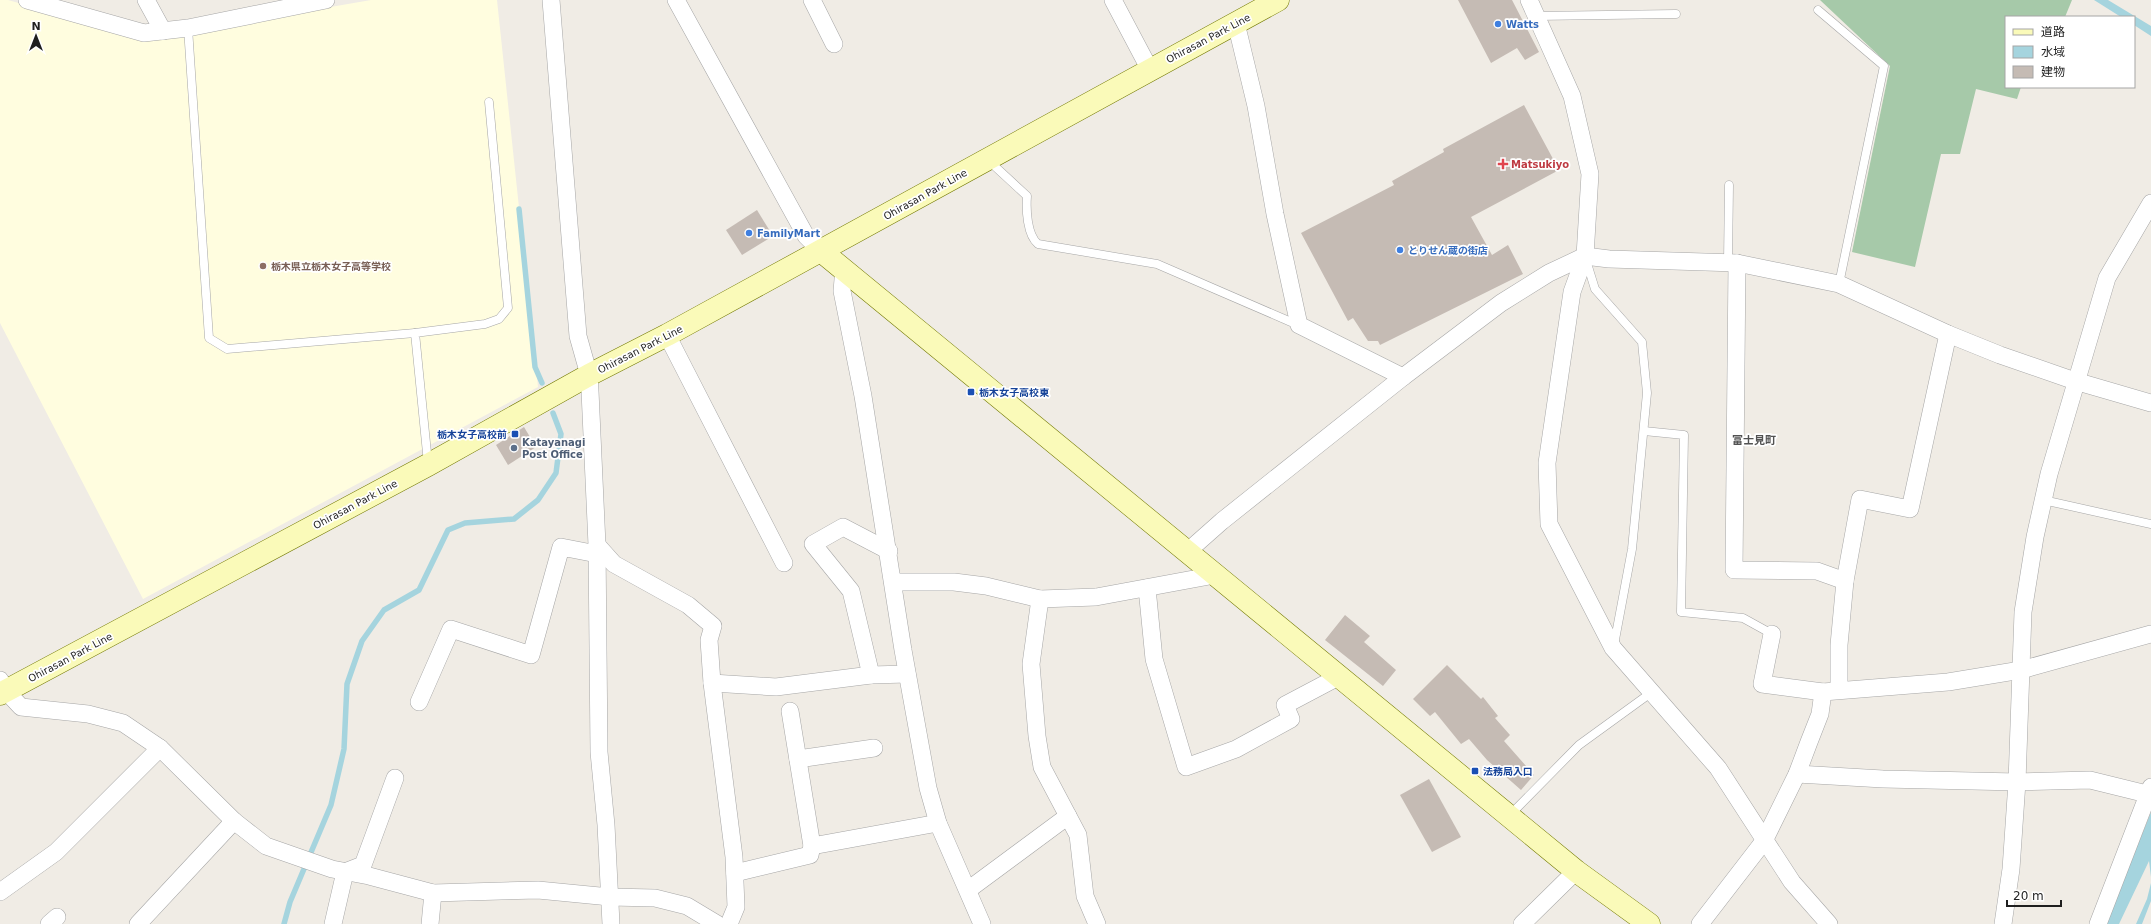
<svg xmlns="http://www.w3.org/2000/svg" width="2151" height="924" font-family="'DejaVu Sans','Noto Sans JP',sans-serif">
	<rect width="100%" height="100%" fill="#f0ece5"/>
	<polygon fill="#fffddf" points="0,0 8,0 146,39 371,0 497,0 538,387 143,599 0,323"/>
	<polygon fill="#a6c9a9" points="1820,0 2072,0 2065,17 2006,17 2006,87 2021,87 2017,99 1976,89 1960,154 1941,154 1915,267 1852,252 1890,66"/>
	<g fill="#a5d4de">
		<polygon points="2094,0 2108,0 2151,26 2151,36 2134,25 2134,17 2121,17"/>
		<polygon points="2151,812 2151,877 2149,861 2119,924 2106,924"/>
		<polygon points="2151,883 2151,901 2142,924 2136,924 2147,899"/>
	</g>
	<g fill="none" stroke-linecap="round" stroke-linejoin="round">
		<g stroke="#a5d4de" stroke-width="5.5">
			<polyline points="519,209 535,367 542,383"/>
			<polyline points="284,924 290,902 331,805 344,749 347,684 362,641 384,610 419,590 448,530 465,523 514,519 538,500 556,473 561,434 553,413"/>
		</g>
	</g>
	<g fill="#c5bbb4">
		<polygon points="1458,0 1512,0 1539,52 1525,60 1517,48 1491,63"/>
		<polygon points="1524,105 1559,170 1471,217 1492,255 1508,245 1523,274 1380,345 1378,341 1368,341 1353,318 1348,321 1301,233 1394,185 1392,181 1444,152 1443,149"/>
		<polygon points="757,210 773,236 742,255 726,230"/>
		<polygon points="524,427 536,447 508,465 496,445"/>
		<polygon points="1345,615 1370,636 1364,642 1396,670 1383,686 1325,640"/>
		<polygon points="1447,665 1481,699 1483,697 1498,716 1495,718 1510,735 1504,741 1534,775 1521,790 1487,760 1469,739 1461,744 1435,712 1430,716 1413,699"/>
		<polygon points="1429,779 1461,837 1432,852 1400,795"/>
	</g>
	<g fill="none" stroke-linecap="round" stroke-linejoin="round">
		<g stroke="#a6a6a6" stroke-width="9">
			<g id="lane">
				<polyline points="1818,10 1884,66 1839,284"/>
				<polyline points="1536,16 1676,14"/>
				<polyline points="188,28 209,338 227,349 415,333"/>
				<path d="M 988,160 L 1027,196 C 1026,210 1027,235 1038,244 L 1157,264 L 1298,325"/>
				<polyline points="1586,260 1595,289 1642,342 1647,393 1632,549 1614,645"/>
				<polyline points="1728,263 1729,185"/>
				<polyline points="1644,431 1684,435 1681,612 1743,618 1772,634"/>
				<polyline points="428,463 415,333 485,324 499,319 508,308 489,102"/>
				<polyline points="2043,500 2151,524"/>
				<polyline points="1509,816 1579,745 1652,692"/>
			</g>
		</g>
		<g stroke="#a6a6a6" stroke-width="18">
			<g id="street">
				<polyline points="27,0 144,33 188,28 326,0"/>
				<polyline points="146,0 163,31"/>
				<polyline points="551,0 578,336 589,375 590,391 597,545 599,752 606,825 611,924"/>
				<polyline points="676,0 806,236 821,251"/>
				<polyline points="812,0 834,44"/>
				<polyline points="1113,0 1150,70"/>
				<polyline points="1529,0 1572,96 1590,174 1585,256 1572,292 1547,463 1549,524 1613,648 1718,768 1792,882 1829,924"/>
				<polyline points="1737,263 1734,570 1817,571 1845,581"/>
				<polyline points="844,268 842,291 863,396 903,650 928,788 938,823 982,924"/>
				<polyline points="667,335 784,563"/>
				<polyline points="1403,377 1501,303 1549,273 1585,256 1609,259 1737,263 1839,284 1948,334 2000,355 2075,381 2151,403"/>
				<polyline points="597,545 614,564 688,605 713,626 709,640 712,683 734,857 736,907 729,924"/>
				<polyline points="1187,552 1222,521 1403,377 1299,325 1275,214 1256,106 1236,23"/>
				<polyline points="894,582 954,582 986,586 1040,599 1096,597 1215,575"/>
				<polyline points="1147,588 1154,659 1186,767 1236,749 1291,719 1285,705 1338,677"/>
				<polyline points="1040,599 1031,664 1037,736 1042,767 1078,835 1085,896 1097,924"/>
				<polyline points="1772,634 1762,684 1823,692 1948,682 2021,670 2151,634"/>
				<polyline points="871,675 851,591 813,544 843,527 889,551"/>
				<polyline points="0,680 6,691 21,707 88,714 123,723 160,748 234,821 138,924"/>
				<polyline points="712,683 776,687 871,675 907,674"/>
				<polyline points="1839,690 1839,645 1845,581 1860,499 1910,509 1948,334"/>
				<polyline points="419,702 451,629 531,655 561,547 597,554"/>
				<polyline points="790,711 812,846 938,823"/>
				<polyline points="798,759 874,748"/>
				<polyline points="1797,774 1883,779 2017,782 2090,780 2151,795"/>
				<polyline points="234,821 266,846 332,869 369,876 433,893 538,890 610,897 655,898 687,906 717,924"/>
				<polyline points="735,873 810,855 812,846"/>
				<polyline points="968,890 1068,816"/>
				<polyline points="0,892 56,852 160,748"/>
				<polyline points="49,924 57,917"/>
				<polyline points="333,924 345,872 363,865 395,778"/>
				<polyline points="430,924 433,893"/>
				<polyline points="1522,924 1576,871"/>
				<polyline points="1700,924 1764,841 1797,774 1809,742 1820,714 1823,692"/>
				<polyline points="2003,924 2011,869 2017,782 2023,612 2035,537 2049,474 2107,278 2151,203"/>
				<polyline points="2098,924 2151,787"/>
			</g>
		</g>
		<g stroke="#737903" stroke-width="23">
			<g id="secondary">
				<polyline points="821,251 1576,871 1649,924"/>
				<polyline points="0,694 428,465 589,375 667,335 1278,0"/>
			</g>
		</g>
		<use href="#lane" stroke="#fff" stroke-width="8"/>
		<use href="#street" stroke="#fff" stroke-width="17"/>
		<use href="#secondary" stroke="#fafab9" stroke-width="22"/>
	</g>
	<g fill="#3f7fe0" stroke="#fff" stroke-width="1.5">
		<circle cx="1498" cy="24" r="4"/>
		<circle cx="749" cy="233" r="4"/>
		<circle cx="1400" cy="250" r="4"/>
	</g>
	<path fill="#e0444e" stroke="#fff" stroke-width="1.5" d="M1501 158h4v4h4v4h-4v4h-4v-4h-4v-4h4z"/>
	<circle fill="#8d6e63" stroke="#fff" stroke-width="1.5" cx="263" cy="266" r="4"/>
	<g fill="#1a4fb4" stroke="#fff" stroke-width="1.5">
		<rect x="967" y="388" width="8" height="8" rx="2"/>
		<rect x="511" y="430" width="8" height="8" rx="2"/>
		<rect x="1471" y="767" width="8" height="8" rx="2"/>
	</g>
	<circle fill="#5c6f8a" stroke="#fff" stroke-width="1.5" cx="514" cy="448" r="4"/>
	<g text-anchor="middle" stroke-width="3.5" stroke-linejoin="round" paint-order="stroke">
		<g font-size="10" font-weight="bold" fill="#366cbe" stroke="#fff" text-anchor="start">
			<text x="1506" y="28">Watts</text>
			<text x="757" y="237">FamilyMart</text>
			<text x="1408" y="254">とりせん蔵の街店</text>
		</g>
		<g font-size="10" fill="#1f1f1f" stroke="#fff">
			<text transform="translate(1208 38) rotate(-28)" y="4">Ohirasan Park Line</text>
			<text transform="translate(925 194) rotate(-29)" y="4">Ohirasan Park Line</text>
			<text transform="translate(640 349) rotate(-27)" y="4">Ohirasan Park Line</text>
			<text transform="translate(355 504) rotate(-28)" y="4">Ohirasan Park Line</text>
			<text transform="translate(70 657) rotate(-28)" y="4">Ohirasan Park Line</text>
		</g>
		<g font-size="10" font-weight="bold" fill="#be3a42" stroke="#fff" text-anchor="start">
			<text x="1511" y="168">Matsukiyo</text>
		</g>
		<g font-size="10" font-weight="bold" fill="#785e54" stroke="#fff" text-anchor="start">
			<text x="271" y="270">栃木県立栃木女子高等学校</text>
		</g>
		<g font-size="10" font-weight="bold" fill="#164399" stroke="#fff" text-anchor="start">
			<text x="979" y="396">栃木女子高校東</text>
			<text x="507" y="438" text-anchor="end">栃木女子高校前</text>
			<text x="1483" y="775">法務局入口</text>
		</g>
		<g font-size="10" font-weight="bold" fill="#4e5e75" stroke="#fff" text-anchor="start">
			<text x="522" y="446">Katayanagi<tspan x="522" dy="12">Post Office</tspan></text>
		</g>
		<g font-size="11" font-weight="bold" fill="#525252" stroke="#fff">
			<text x="1754" y="444">富士見町</text>
		</g>
	</g>
	<rect x="2005" y="16" width="130" height="72" fill="#ffffff" stroke="#a5a5a5"/>
	<rect x="2013" y="29" width="20" height="6" fill="#fafab9" stroke="#a5a5a5"/>
	<text x="2041" y="36" font-size="12" fill="#1f1f1f">道路</text>
	<rect x="2013" y="46" width="20" height="12" fill="#a5d4de" stroke="#a5a5a5"/>
	<text x="2041" y="56" font-size="12" fill="#1f1f1f">水域</text>
	<rect x="2013" y="66" width="20" height="12" fill="#c5bbb4" stroke="#a5a5a5"/>
	<text x="2041" y="76" font-size="12" fill="#1f1f1f">建物</text>
	<g transform="translate(36 36)" stroke="#ffffff" stroke-width="3" paint-order="stroke">
	<path d="M0-3L7 15L0 10L-7 15Z" fill="#1f1f1f"/>
	<text y="-6" font-size="11" font-weight="bold" text-anchor="middle" fill="#1f1f1f">N</text>
	</g>
	<path d="M2007 900v6h54v-6" fill="none" stroke="#1f1f1f" stroke-width="2"/>
	<text x="2013" y="900" font-size="12" fill="#1f1f1f" stroke="#ffffff" stroke-width="3" paint-order="stroke">20 m</text>
</svg>
